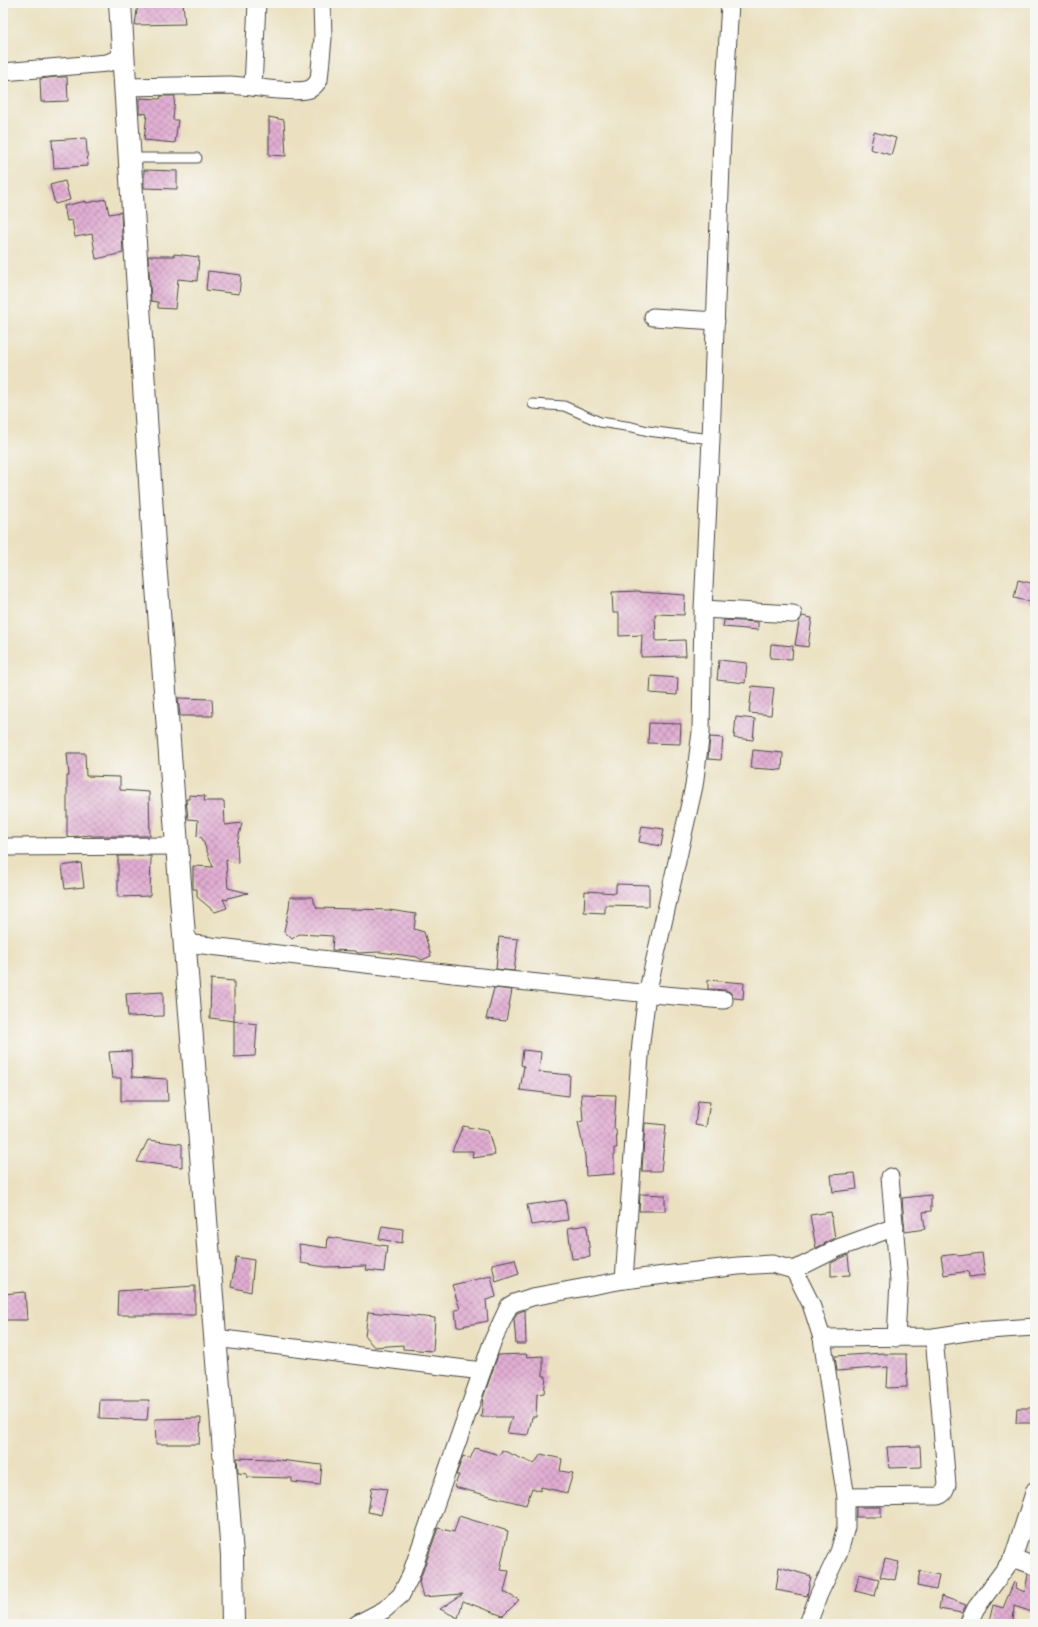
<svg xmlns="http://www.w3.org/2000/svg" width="1038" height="1627" font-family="'Shantell Sans',sans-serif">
	<defs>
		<pattern id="building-cross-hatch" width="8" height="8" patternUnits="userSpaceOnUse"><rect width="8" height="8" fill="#e1aed3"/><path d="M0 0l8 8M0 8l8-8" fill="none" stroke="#b78eab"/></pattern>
	</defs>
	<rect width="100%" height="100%" fill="#f6f6f2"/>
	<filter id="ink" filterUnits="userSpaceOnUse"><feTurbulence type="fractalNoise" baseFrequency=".025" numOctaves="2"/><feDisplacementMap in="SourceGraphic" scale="8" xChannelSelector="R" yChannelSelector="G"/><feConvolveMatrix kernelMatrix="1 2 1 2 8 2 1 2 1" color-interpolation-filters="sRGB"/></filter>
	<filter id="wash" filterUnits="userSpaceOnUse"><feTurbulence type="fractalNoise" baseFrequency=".012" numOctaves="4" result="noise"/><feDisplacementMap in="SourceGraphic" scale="16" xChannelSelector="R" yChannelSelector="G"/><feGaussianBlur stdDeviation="0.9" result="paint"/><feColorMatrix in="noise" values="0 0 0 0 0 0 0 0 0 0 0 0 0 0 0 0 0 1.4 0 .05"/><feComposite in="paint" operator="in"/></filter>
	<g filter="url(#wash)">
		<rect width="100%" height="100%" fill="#ebe1c1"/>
		<g id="blocks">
			<g fill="url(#building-cross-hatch)">
				<polygon points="138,3 183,3 185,24 135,25"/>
				<polygon points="56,77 67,77 68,101 41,102 40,79"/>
				<polygon points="161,96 175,96 173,120 178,120 175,143 144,140 147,114 139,113 139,98 160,99"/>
				<polygon points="269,117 284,120 286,156 269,155"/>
				<polygon points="874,132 896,138 891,155 870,149"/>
				<polygon points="86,138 88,166 54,168 52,140"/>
				<polygon points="144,170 177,171 177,189 144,188"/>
				<polygon points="65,181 70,200 55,204 50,185"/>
				<polygon points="106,199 109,214 121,212 123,253 96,259 92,234 75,237 72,220 67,221 64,206 86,201 86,203"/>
				<polygon points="174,254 199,257 197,281 178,279 175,309 158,308 158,302 151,301 148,256 174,256"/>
				<polygon points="208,271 241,275 239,294 206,290"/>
				<polygon points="1018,580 1035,584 1035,603 1014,598"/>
				<polygon points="640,591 640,592 685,595 684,615 655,614 656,641 685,640 686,656 641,657 642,635 619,636 619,613 613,613 612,592"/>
				<polygon points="802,616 812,618 808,647 795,645 799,622"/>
				<polygon points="724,620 758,622 758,630 723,627"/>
				<polygon points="771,644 793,646 792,659 770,658"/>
				<polygon points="719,660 747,663 745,683 717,680"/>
				<polygon points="651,676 678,678 677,695 650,693"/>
				<polygon points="752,686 774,688 771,715 749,713"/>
				<polygon points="178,698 212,699 213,716 180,716"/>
				<polygon points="736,717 755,719 753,740 734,738"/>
				<polygon points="649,723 681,724 680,744 648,743"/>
				<polygon points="710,737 723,738 721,760 708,759"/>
				<polygon points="753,750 783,753 782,770 751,768"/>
				<polygon points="67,753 85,753 86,776 120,777 120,790 149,792 150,836 91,836 91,835 67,837 67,776 69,776"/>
				<polygon points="189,795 205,796 204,801 224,801 225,825 242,823 237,844 238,863 226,860 228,888 248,893 228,898 228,900 223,899 227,908 215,912 197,897 197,889 193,889 193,866 213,867 202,838 197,836 198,820 188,819 186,799 189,799"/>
				<polygon points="642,826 664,829 661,846 639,842"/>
				<polygon points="118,856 151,856 150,896 118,897"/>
				<polygon points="81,863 84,887 65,889 62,866"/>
				<polygon points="616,884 649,885 649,906 605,905 605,913 584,912 585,891 616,893"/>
				<polygon points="290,897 312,897 317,908 389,910 416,914 414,929 424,932 431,956 422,960 417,957 380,952 357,953 356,951 332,950 333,936 299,934 292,939 284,931 289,908"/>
				<polygon points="499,937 518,939 514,971 496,969"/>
				<polygon points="211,979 234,981 234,1021 210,1018"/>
				<polygon points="708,980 744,983 743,999 734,998 730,992 725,990 708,989"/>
				<polygon points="494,988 512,990 506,1021 486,1019"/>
				<polygon points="163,992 163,1016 128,1017 126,994"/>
				<polygon points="234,1021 257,1024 255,1056 234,1057"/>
				<polygon points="523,1050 541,1052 539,1072 570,1075 569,1096 520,1090 524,1066 521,1065"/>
				<polygon points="131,1051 132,1077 167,1079 168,1101 121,1101 121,1078 112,1078 109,1052"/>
				<polygon points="581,1094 616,1095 614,1129 616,1129 617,1148 614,1148 614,1174 586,1176 585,1156 578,1122 583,1121"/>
				<polygon points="698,1101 710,1102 706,1127 695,1125"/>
				<polygon points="645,1123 666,1125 661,1171 642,1171"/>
				<polygon points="463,1126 488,1131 495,1155 472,1158 473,1151 452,1151"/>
				<polygon points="148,1140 182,1144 182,1167 137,1162"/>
				<polygon points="855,1173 857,1189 833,1192 831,1175"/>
				<polygon points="640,1194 665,1195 665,1211 639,1211"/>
				<polygon points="931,1195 931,1211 923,1212 925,1229 905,1232 902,1198"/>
				<polygon points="565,1200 568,1220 531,1225 527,1205"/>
				<polygon points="831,1212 835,1238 816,1248 810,1215"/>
				<polygon points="587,1225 590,1257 572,1259 568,1228"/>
				<polygon points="382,1226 403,1229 402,1243 379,1239"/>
				<polygon points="328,1237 387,1246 384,1272 366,1270 367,1266 325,1267 301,1263 299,1244 327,1248"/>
				<polygon points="982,1253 985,1275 969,1277 968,1271 944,1275 941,1256 957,1254 958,1256"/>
				<polygon points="848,1255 850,1275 831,1276 831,1263"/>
				<polygon points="236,1257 254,1260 251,1292 231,1287"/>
				<polygon points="515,1259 519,1274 496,1282 492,1264"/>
				<polygon points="491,1276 496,1297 486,1300 488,1321 457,1327 455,1310 460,1309 452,1285"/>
				<polygon points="195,1286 195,1315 117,1315 118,1291"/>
				<polygon points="25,1292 27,1320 3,1320 3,1294"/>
				<polygon points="525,1310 526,1344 516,1344 514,1319 517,1313"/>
				<polygon points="368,1312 435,1318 433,1351 403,1349 403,1345 374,1347 365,1336"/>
				<polygon points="884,1353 884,1354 906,1354 907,1387 887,1388 888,1367 837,1371 835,1356"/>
				<polygon points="526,1354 527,1357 543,1356 543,1376 546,1376 544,1393 537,1394 536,1417 532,1417 528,1435 507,1433 512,1417 481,1417 483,1398 498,1355"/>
				<polygon points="100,1400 149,1400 147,1420 99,1418"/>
				<polygon points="1017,1408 1035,1408 1035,1423 1016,1423"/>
				<polygon points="201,1418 199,1444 156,1444 155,1419"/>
				<polygon points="920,1446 921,1467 889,1468 887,1447"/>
				<polygon points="475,1448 500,1455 502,1450 534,1464 541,1454 562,1459 560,1471 573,1473 567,1493 541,1487 540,1491 532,1488 526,1505 454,1487 459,1475 456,1475 463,1456 470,1459"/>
				<polygon points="237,1458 271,1459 322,1465 320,1485 292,1482 292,1478 247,1477 247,1474 238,1473"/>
				<polygon points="372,1487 387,1489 381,1515 368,1512"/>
				<rect x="856" y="1507" width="25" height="10"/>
				<polygon points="459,1516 508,1531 500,1570 509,1571 504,1592 519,1600 503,1616 463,1601 458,1618 440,1609 463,1594 423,1597 419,1582 438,1528 454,1532"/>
				<polygon points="885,1559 899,1562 895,1580 880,1577"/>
				<polygon points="779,1567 811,1576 807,1596 776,1590"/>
				<polygon points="920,1571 939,1575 936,1590 917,1586"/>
				<polygon points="859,1574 879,1579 875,1596 855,1591"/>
				<polygon points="1028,1574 1035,1576 1035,1613 1014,1606 1013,1624 997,1624 989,1622 993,1605 1003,1608 1014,1582 1016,1583 1015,1588 1025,1592"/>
				<polygon points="941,1596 966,1605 962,1613 939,1609"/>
			</g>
		</g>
	</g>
	<g filter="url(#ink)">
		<use href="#blocks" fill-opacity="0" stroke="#484642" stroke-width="1"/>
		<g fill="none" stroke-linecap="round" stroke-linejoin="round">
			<g stroke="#484642" stroke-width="11">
				<g id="service">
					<polyline points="130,158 197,158"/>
					<polyline points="533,404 564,406 600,422 632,427 648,431 711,439"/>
				</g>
			</g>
			<g stroke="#484642" stroke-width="19">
				<g id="minor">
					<polyline points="3,72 107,63 123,57"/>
					<polyline points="125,87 230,85 253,87 257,3"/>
					<path d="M 253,87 C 266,89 299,93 310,89 C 314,87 316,84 319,80 L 323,38 L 322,3"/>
					<polyline points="653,317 716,321"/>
					<polyline points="703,609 793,614"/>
					<polyline points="3,847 177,846"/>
					<path d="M 185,943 C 364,964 544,986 724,1000"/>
					<polyline points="890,1177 899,1281 896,1338"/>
					<polyline points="794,1270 838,1248 895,1227"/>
					<polyline points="624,1280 738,1266 772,1264 794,1270 811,1304 822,1338 840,1461 846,1497 846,1527 839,1552 819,1594 808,1624"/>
					<polyline points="215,1338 482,1371"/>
					<polyline points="822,1338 934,1337 973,1331 1035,1327"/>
					<path d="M 846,1497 L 938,1496 C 944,1494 945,1491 947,1485 L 934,1337"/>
					<polyline points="1013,1558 1035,1566"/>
					<polyline points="357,1624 384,1610 401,1595 410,1577 493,1340 509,1306 514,1303 532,1297 624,1280 641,1042 647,994 694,786 701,732 703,609 711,439 722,137 730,3"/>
					<polyline points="968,1624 976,1608 1013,1558 1035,1490"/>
				</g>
			</g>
			<g stroke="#484642" stroke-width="24">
				<polyline id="tertiary" points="120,3 155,561 232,1555 233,1624"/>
			</g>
			<use href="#service" stroke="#fff" stroke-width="9"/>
			<use href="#minor" stroke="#fff" stroke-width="17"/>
			<use href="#tertiary" stroke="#fff" stroke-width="22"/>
		</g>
	</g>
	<rect width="1038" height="1627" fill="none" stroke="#f6f6f2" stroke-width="16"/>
</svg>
